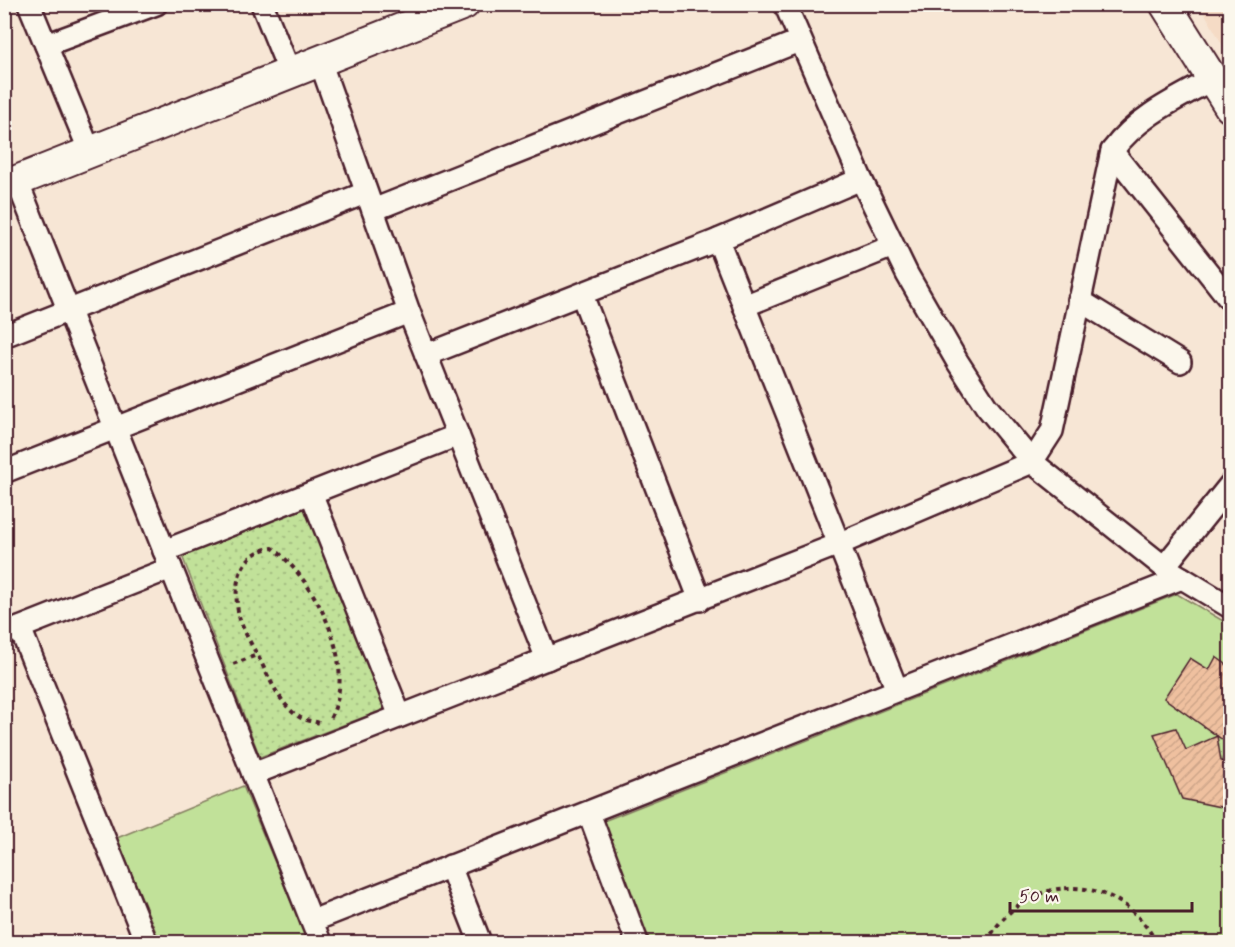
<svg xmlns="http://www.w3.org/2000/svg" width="1235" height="947" font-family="Mynerve,sans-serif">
	<defs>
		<pattern id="park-dots" width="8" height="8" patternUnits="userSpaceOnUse" patternTransform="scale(1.5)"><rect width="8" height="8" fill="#c1e199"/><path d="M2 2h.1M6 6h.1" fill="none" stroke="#a7c184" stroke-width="1.8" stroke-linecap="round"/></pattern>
		<pattern id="building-hatch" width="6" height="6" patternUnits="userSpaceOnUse" patternTransform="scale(1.5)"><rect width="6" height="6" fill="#efc09f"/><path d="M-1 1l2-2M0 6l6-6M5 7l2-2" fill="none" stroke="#cea589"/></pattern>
	</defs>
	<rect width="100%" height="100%" fill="#f7e6d5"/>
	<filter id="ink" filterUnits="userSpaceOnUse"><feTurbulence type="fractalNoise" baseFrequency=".0167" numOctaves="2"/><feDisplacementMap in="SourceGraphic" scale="12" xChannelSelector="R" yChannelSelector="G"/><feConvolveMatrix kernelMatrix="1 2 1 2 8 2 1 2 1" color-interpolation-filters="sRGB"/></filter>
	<g filter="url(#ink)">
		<polygon fill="#f5dbc5" points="1200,5 1230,5 1230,58"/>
		<g fill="#c1e199" stroke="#868062" stroke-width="1.5">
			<polygon points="1177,594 1230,625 1230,942 642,942 596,824"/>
			<polygon points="243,786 308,942 160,942 117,838"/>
		</g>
		<polygon fill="url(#park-dots)" stroke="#868062" stroke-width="1.5" points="306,505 385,709 260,757 181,553"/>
		<g fill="url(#building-hatch)" stroke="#4a1f2b" stroke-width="1.5">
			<polygon points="1216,657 1230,667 1230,745 1164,698 1190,658 1209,670"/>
			<polygon points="1176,728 1186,750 1217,736 1221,761 1230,763 1230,809 1182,799 1154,734"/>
		</g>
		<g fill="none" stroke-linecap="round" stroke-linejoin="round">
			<g stroke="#4a1f2b" stroke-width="26">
				<g id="street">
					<polyline points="29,4 90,152"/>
					<polyline points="262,4 290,73"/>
					<polyline points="785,4 861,179 907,274 957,361 986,406 1032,462 1164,567 1230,607"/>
					<polyline points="46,45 156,4"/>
					<polyline points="320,61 409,312 547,659"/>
					<polyline points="1112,151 1230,300"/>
					<polyline points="17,181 320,942"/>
					<polyline points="373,210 799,41"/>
					<polyline points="718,240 897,690"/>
					<polyline points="582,295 700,600"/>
					<polyline points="1079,300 1180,362"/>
					<polyline points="744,306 893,246"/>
					<polyline points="4,336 365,193"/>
					<polyline points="426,355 718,240 861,179"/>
					<polyline points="4,472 409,312"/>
					<polyline points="311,493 400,716"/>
					<polyline points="164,551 458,435"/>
					<polyline points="1164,567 1230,485"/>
					<polyline points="20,628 146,942"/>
					<polyline points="4,634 171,568"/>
					<path d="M 253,774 L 839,544 L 1032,462 L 1052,431 L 1112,151 C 1137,117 1174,100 1211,80"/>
					<polyline points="589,813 637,942"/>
					<polyline points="450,866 480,942"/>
					<polyline points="312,921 1182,578"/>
				</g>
			</g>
			<g stroke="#4a1f2b" stroke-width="34">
				<g id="secondary">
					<polyline points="1165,4 1230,107"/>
					<polyline points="4,186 464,4"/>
				</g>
			</g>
			<g stroke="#4a1f2b" stroke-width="4" stroke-dasharray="4.5 4.5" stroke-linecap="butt">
				<polyline points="233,664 257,655"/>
				<path d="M 319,723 C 314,721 306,721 301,718 C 283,709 270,680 261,662 C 254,648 243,632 239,616 C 232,586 239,551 273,548 C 317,583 359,665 330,719"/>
				<path d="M 987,942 C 1025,870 1118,870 1156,942"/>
			</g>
			<use href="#street" stroke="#fbf7ec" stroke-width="21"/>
			<use href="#secondary" stroke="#fbf7ec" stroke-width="30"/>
		</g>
	</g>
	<rect width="1235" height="947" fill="none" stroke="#fbf7ec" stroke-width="24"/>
	<rect x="12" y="12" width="1211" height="923" fill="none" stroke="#4a1f2b" stroke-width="2" filter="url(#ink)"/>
	<path d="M1010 902v9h182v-9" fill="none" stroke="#4a1f2b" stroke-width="3"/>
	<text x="1019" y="902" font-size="18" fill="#4a1f2b" stroke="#fbf7ec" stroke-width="4.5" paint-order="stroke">50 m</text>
</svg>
